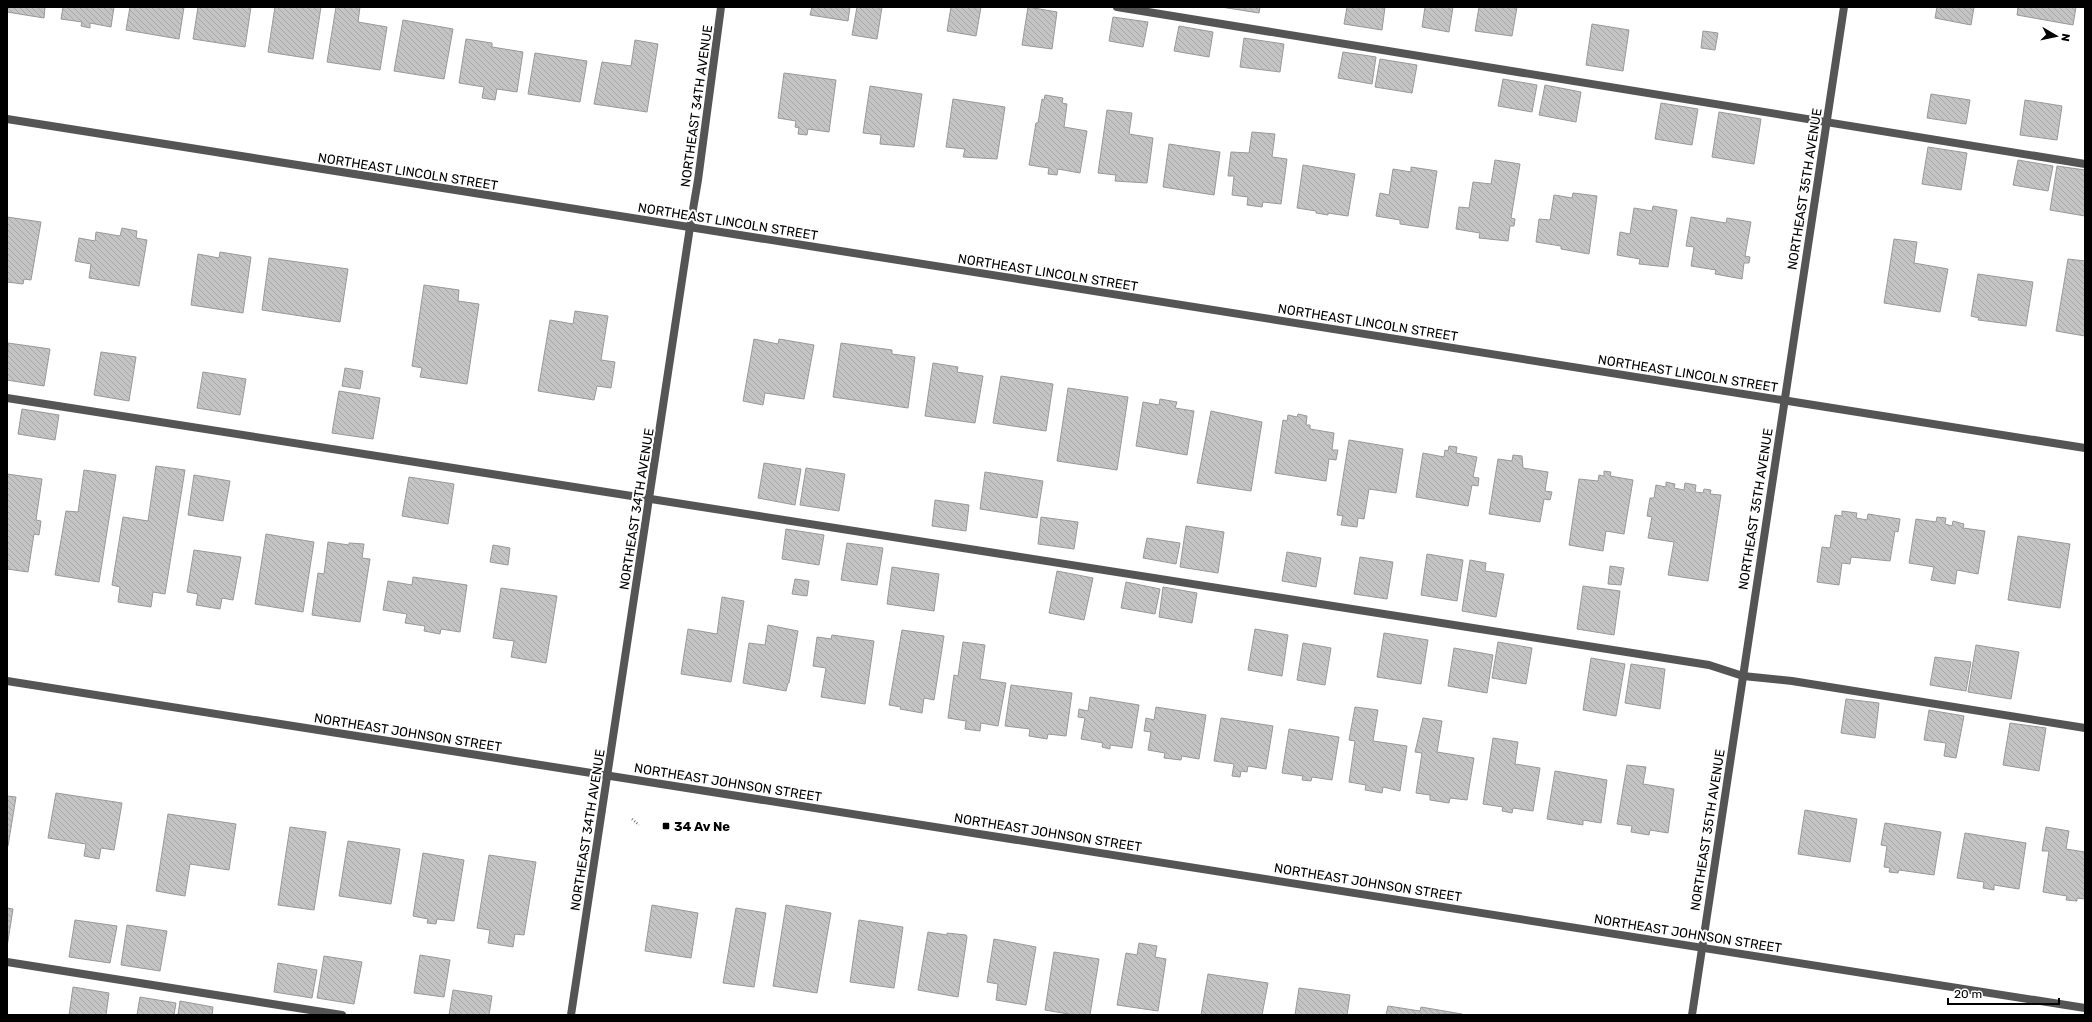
<svg xmlns="http://www.w3.org/2000/svg" width="2092" height="1022" font-family="Rubik,sans-serif">
	<defs>
		<pattern id="building-back-hatch" width="6" height="6" patternUnits="userSpaceOnUse"><rect width="6" height="6" fill="#c4c4c4"/><path d="M-1 5l2 2M0 0l6 6M5-1l2 2" fill="none" stroke="#a7a7a7"/></pattern>
	</defs>
	<rect width="100%" height="100%" fill="#fff"/>
	<g fill="url(#building-back-hatch)" stroke="#999">
		<polygon points="7,7 45,7 44,18 7,12"/>
		<polygon points="63,7 114,7 111,27 90,23 90,28 81,26 82,22 61,19"/>
		<polygon points="130,7 184,7 179,39 126,30"/>
		<polygon points="198,7 251,7 245,47 193,39"/>
		<polygon points="275,7 321,7 313,59 268,52"/>
		<polygon points="336,7 360,7 358,22 387,27 380,70 327,62"/>
		<polygon points="812,7 850,7 848,21 810,15"/>
		<polygon points="857,7 882,7 877,39 852,35"/>
		<polygon points="951,7 981,7 976,36 947,31"/>
		<polygon points="1028,7 1057,12 1052,49 1022,45"/>
		<polygon points="1221,7 1260,7 1259,13"/>
		<polygon points="1347,7 1385,7 1382,30 1344,24"/>
		<polygon points="1425,7 1453,7 1449,32 1422,27"/>
		<polygon points="1479,7 1517,7 1512,36 1475,31"/>
		<polygon points="1937,7 1974,7 1971,25 1935,18"/>
		<polygon points="2018,7 2076,7 2073,25 2017,15"/>
		<polygon points="1113,17 1148,22 1143,47 1109,41"/>
		<polygon points="403,20 453,29 444,79 394,71"/>
		<polygon points="1592,24 1629,30 1623,71 1586,65"/>
		<polygon points="1179,26 1213,32 1209,57 1174,51"/>
		<polygon points="1703,31 1718,33 1715,50 1701,48"/>
		<polygon points="1244,38 1284,44 1280,72 1240,67"/>
		<polygon points="466,39 492,43 492,47 523,52 517,92 497,89 495,100 482,98 484,87 459,83"/>
		<polygon points="635,40 658,44 647,112 594,104 602,62 631,66"/>
		<polygon points="1343,52 1376,57 1372,84 1338,78"/>
		<polygon points="535,53 587,61 580,102 528,94"/>
		<polygon points="1380,59 1417,65 1412,93 1375,87"/>
		<polygon points="784,73 836,80 829,132 808,129 807,135 798,134 799,128 795,127 796,121 778,118"/>
		<polygon points="1503,79 1537,85 1532,112 1498,106"/>
		<polygon points="1545,85 1581,92 1576,122 1539,115"/>
		<polygon points="870,86 922,94 914,147 880,144 881,135 863,133"/>
		<polygon points="1931,94 1970,100 1966,124 1927,118"/>
		<polygon points="1045,95 1063,98 1062,103 1067,104 1064,127 1087,131 1080,173 1058,169 1057,175 1048,174 1049,168 1029,165 1036,123 1038,123 1042,99 1044,100"/>
		<polygon points="953,99 1005,107 997,159 963,157 965,149 946,147"/>
		<polygon points="2025,100 2062,106 2057,140 2020,135"/>
		<polygon points="1661,103 1698,109 1692,145 1655,139"/>
		<polygon points="1107,110 1132,113 1129,134 1153,138 1147,183 1115,181 1116,175 1098,173"/>
		<polygon points="1719,112 1761,119 1754,164 1712,157"/>
		<polygon points="1252,132 1275,134 1272,157 1287,159 1281,204 1263,202 1262,207 1247,205 1248,197 1232,195 1234,176 1228,176 1231,152 1249,153"/>
		<polygon points="1169,144 1220,152 1214,195 1163,187"/>
		<polygon points="1928,147 1967,153 1961,190 1922,184"/>
		<polygon points="1495,160 1520,164 1511,218 1515,219 1514,226 1510,226 1508,241 1479,238 1480,233 1456,229 1459,207 1469,208 1473,182 1491,184"/>
		<polygon points="2018,160 2053,166 2048,191 2013,185"/>
		<polygon points="1303,165 1355,174 1348,216 1328,213 1328,215 1316,213 1316,211 1297,208"/>
		<polygon points="2057,166 2085,170 2085,216 2050,210"/>
		<polygon points="1411,167 1437,171 1428,228 1400,224 1400,220 1376,216 1380,193 1389,195 1393,169 1411,172"/>
		<polygon points="1573,193 1597,196 1589,254 1561,249 1561,246 1536,242 1539,219 1550,220 1554,195 1572,198"/>
		<polygon points="1653,206 1677,210 1668,267 1639,264 1640,259 1617,255 1620,232 1630,234 1634,208 1652,211"/>
		<polygon points="7,217 41,222 31,280 24,279 23,284 7,282"/>
		<polygon points="1691,217 1726,223 1727,218 1751,222 1745,256 1750,257 1749,263 1744,263 1742,279 1715,274 1716,270 1691,266 1694,247 1686,246"/>
		<polygon points="122,228 137,231 136,238 147,240 139,286 89,278 91,264 75,261 79,238 95,241 96,232 120,236"/>
		<polygon points="1894,239 1917,242 1914,263 1948,269 1940,312 1884,303"/>
		<polygon points="220,252 251,257 243,313 191,305 198,254 219,258"/>
		<polygon points="269,258 348,269 340,322 262,310"/>
		<polygon points="2068,259 2085,261 2085,336 2056,331"/>
		<polygon points="1978,274 2033,282 2026,326 1978,320 1979,318 1971,316"/>
		<polygon points="424,285 459,290 458,301 479,304 467,384 420,377 422,368 412,366"/>
		<polygon points="575,311 608,316 601,360 615,362 611,388 597,386 594,400 538,391 550,320 573,324"/>
		<polygon points="754,339 778,344 779,339 814,345 804,399 765,393 763,405 743,401"/>
		<polygon points="8,343 50,349 44,386 7,380"/>
		<polygon points="841,343 892,350 892,354 915,357 908,408 833,397"/>
		<polygon points="101,352 136,357 129,401 94,395"/>
		<polygon points="933,363 958,367 957,372 983,376 975,423 925,416"/>
		<polygon points="345,368 363,371 360,389 342,386"/>
		<polygon points="203,372 246,379 240,415 197,408"/>
		<polygon points="1001,376 1053,384 1046,431 993,423"/>
		<polygon points="1068,388 1128,397 1117,470 1057,461"/>
		<polygon points="339,391 380,398 373,439 332,433"/>
		<polygon points="1160,399 1177,402 1175,408 1194,411 1187,455 1136,446 1143,402 1159,405"/>
		<polygon points="22,409 59,415 55,440 18,434"/>
		<polygon points="1211,411 1262,422 1251,491 1197,483"/>
		<polygon points="1298,414 1307,416 1306,425 1310,425 1310,429 1334,433 1332,450 1338,450 1336,460 1329,459 1326,481 1275,473 1283,420 1287,421 1288,415 1297,417"/>
		<polygon points="1349,440 1403,449 1396,493 1369,489 1364,519 1358,518 1357,527 1341,525 1343,516 1337,515"/>
		<polygon points="1449,446 1457,447 1456,453 1477,457 1473,477 1479,478 1478,486 1472,485 1468,506 1416,497 1423,453 1444,457 1445,450 1448,451"/>
		<polygon points="1513,455 1522,456 1523,468 1548,472 1545,491 1552,492 1550,500 1544,499 1540,522 1489,514 1498,459 1512,461"/>
		<polygon points="764,463 801,469 795,505 758,498"/>
		<polygon points="156,466 185,470 165,594 153,592 151,607 118,602 120,587 112,585 123,517 148,521"/>
		<polygon points="806,468 845,474 839,511 800,505"/>
		<polygon points="84,470 116,475 99,582 55,575 66,511 78,512"/>
		<polygon points="1604,471 1611,472 1610,476 1633,480 1624,534 1606,531 1603,551 1569,545 1579,479 1598,481 1599,475 1604,476"/>
		<polygon points="985,472 1043,481 1037,518 980,509"/>
		<polygon points="7,474 42,479 36,520 41,521 39,535 34,534 28,572 7,569"/>
		<polygon points="194,475 230,481 223,521 188,515"/>
		<polygon points="409,477 454,484 448,524 402,516"/>
		<polygon points="1666,482 1675,484 1674,488 1684,490 1685,483 1696,485 1695,492 1703,493 1704,489 1711,490 1710,494 1721,495 1708,581 1668,575 1674,542 1648,538 1652,517 1647,516 1650,498 1654,498 1656,485 1666,487"/>
		<polygon points="935,500 969,505 966,531 932,526"/>
		<polygon points="1842,511 1857,513 1856,518 1867,520 1868,514 1900,519 1898,532 1895,531 1890,561 1851,557 1850,564 1842,563 1839,585 1817,582 1822,547 1830,548 1835,515 1842,516"/>
		<polygon points="1041,517 1078,522 1074,549 1038,544"/>
		<polygon points="1937,517 1946,518 1945,524 1952,526 1953,521 1964,524 1963,528 1985,531 1978,574 1957,570 1955,584 1931,580 1934,567 1909,563 1916,519 1936,522"/>
		<polygon points="1186,526 1224,532 1218,573 1180,567"/>
		<polygon points="786,529 824,535 819,565 782,559"/>
		<polygon points="266,534 314,542 303,612 255,604"/>
		<polygon points="2018,536 2070,544 2060,608 2008,600"/>
		<polygon points="1147,538 1180,543 1176,564 1143,558"/>
		<polygon points="328,542 349,545 349,543 364,544 362,558 370,559 360,622 312,615 318,573 324,574"/>
		<polygon points="847,543 883,548 877,585 841,580"/>
		<polygon points="493,545 510,548 508,565 490,562"/>
		<polygon points="194,550 241,557 233,600 222,598 220,609 196,605 198,594 187,592"/>
		<polygon points="1287,552 1321,558 1316,587 1282,581"/>
		<polygon points="1427,554 1463,560 1457,601 1421,595"/>
		<polygon points="1360,557 1393,562 1387,599 1354,594"/>
		<polygon points="1470,560 1486,563 1485,571 1504,574 1496,617 1462,611"/>
		<polygon points="1610,566 1624,568 1621,585 1608,584"/>
		<polygon points="892,567 939,574 934,611 887,604"/>
		<polygon points="1057,571 1093,578 1084,620 1049,613"/>
		<polygon points="413,577 467,585 460,632 441,629 440,634 424,631 425,626 405,623 407,614 383,610 388,581 412,585"/>
		<polygon points="795,579 809,581 807,596 792,594"/>
		<polygon points="1126,582 1160,589 1155,614 1121,608"/>
		<polygon points="1583,586 1620,591 1614,635 1577,629"/>
		<polygon points="1163,587 1197,593 1192,623 1159,617"/>
		<polygon points="501,588 557,596 546,663 511,657 514,641 493,638"/>
		<polygon points="722,597 744,601 731,682 681,674 688,629 717,634"/>
		<polygon points="768,625 798,631 789,683 788,683 786,691 743,683 749,643 765,645"/>
		<polygon points="1255,629 1288,635 1282,676 1248,670"/>
		<polygon points="902,630 944,636 934,700 924,698 922,713 900,709 901,707 889,705"/>
		<polygon points="1384,633 1428,640 1421,684 1377,677"/>
		<polygon points="832,635 874,641 865,704 821,697 826,668 813,666 817,637 831,639"/>
		<polygon points="963,642 985,645 980,679 1006,683 998,726 981,723 980,731 965,729 966,721 948,718 954,675 958,676"/>
		<polygon points="1498,642 1532,648 1526,684 1492,678"/>
		<polygon points="1303,643 1331,648 1325,685 1297,680"/>
		<polygon points="1976,645 2019,652 2011,699 1968,692"/>
		<polygon points="1454,648 1493,655 1487,693 1448,686"/>
		<polygon points="1935,657 1971,662 1966,691 1930,685"/>
		<polygon points="1591,658 1625,664 1616,716 1583,710"/>
		<polygon points="1631,664 1665,669 1660,709 1625,703"/>
		<polygon points="1011,685 1072,693 1066,736 1048,734 1047,739 1029,736 1030,729 1005,726"/>
		<polygon points="1090,697 1139,705 1132,748 1110,745 1110,749 1102,747 1103,743 1081,739 1085,718 1078,717 1079,709 1088,711"/>
		<polygon points="1846,699 1879,703 1875,738 1841,733"/>
		<polygon points="1156,707 1206,715 1199,759 1182,756 1181,760 1164,758 1165,753 1148,750 1151,732 1144,731 1146,718 1154,720"/>
		<polygon points="1355,707 1378,710 1373,741 1407,746 1400,791 1383,787 1382,793 1365,790 1366,785 1349,782 1355,741 1349,740"/>
		<polygon points="1929,710 1964,716 1956,758 1944,756 1946,743 1924,740"/>
		<polygon points="1221,718 1273,726 1266,769 1248,766 1247,772 1241,771 1240,777 1232,776 1234,764 1214,761"/>
		<polygon points="1423,718 1442,721 1437,752 1474,758 1467,800 1450,798 1449,803 1430,800 1430,795 1416,793 1422,753 1415,752"/>
		<polygon points="2010,723 2046,728 2039,771 2003,765"/>
		<polygon points="1289,729 1339,737 1332,780 1312,777 1311,781 1302,780 1303,776 1282,773"/>
		<polygon points="1493,738 1518,742 1515,764 1540,768 1533,811 1513,808 1512,813 1502,811 1503,807 1483,804"/>
		<polygon points="1627,765 1646,767 1643,784 1674,789 1668,833 1650,830 1649,835 1631,832 1632,826 1617,824"/>
		<polygon points="1555,771 1607,780 1601,823 1583,820 1583,825 1547,819"/>
		<polygon points="56,793 122,803 114,850 101,848 99,859 84,856 86,844 48,838"/>
		<polygon points="7,796 16,797 8,846 7,846"/>
		<polygon points="1805,810 1857,819 1850,862 1798,854"/>
		<polygon points="168,814 236,824 229,870 190,864 185,896 156,891"/>
		<polygon points="1885,823 1941,832 1934,875 1899,870 1898,873 1889,872 1890,868 1884,867 1887,846 1881,845"/>
		<polygon points="290,827 326,832 314,910 278,905"/>
		<polygon points="2046,827 2069,831 2066,849 2085,852 2085,899 2077,898 2077,901 2066,900 2067,896 2043,892 2049,851 2042,851"/>
		<polygon points="1965,833 2026,843 2019,889 1994,885 1994,890 1983,888 1984,882 1957,878"/>
		<polygon points="348,841 400,849 391,904 339,896"/>
		<polygon points="423,853 464,860 454,921 437,919 436,924 427,923 428,919 413,916"/>
		<polygon points="489,855 536,862 524,935 515,934 513,947 488,943 490,930 477,928"/>
		<polygon points="652,905 698,913 691,958 645,951"/>
		<polygon points="786,905 831,913 817,993 773,986"/>
		<polygon points="7,908 13,909 7,947"/>
		<polygon points="736,908 766,913 754,987 723,983"/>
		<polygon points="75,920 117,926 110,963 69,957"/>
		<polygon points="859,920 903,927 894,988 850,982"/>
		<polygon points="127,925 167,931 160,971 121,965"/>
		<polygon points="928,932 947,935 947,933 966,935 967,937 958,997 918,990"/>
		<polygon points="994,939 1036,947 1026,1005 996,1000 998,984 987,982"/>
		<polygon points="1139,943 1157,946 1155,957 1166,959 1158,1011 1117,1005 1126,953 1137,955"/>
		<polygon points="1054,952 1099,959 1090,1015 1074,1015 1045,1010"/>
		<polygon points="420,955 450,960 444,997 414,993"/>
		<polygon points="324,956 362,962 354,1004 317,998"/>
		<polygon points="278,963 317,970 312,998 274,992"/>
		<polygon points="1208,974 1268,983 1262,1015 1201,1015"/>
		<polygon points="73,987 109,993 106,1015 69,1015"/>
		<polygon points="1299,988 1350,995 1347,1015 1295,1015"/>
		<polygon points="453,990 492,996 489,1015 449,1015"/>
		<polygon points="140,997 176,1003 174,1015 137,1015"/>
		<polygon points="180,1001 213,1007 212,1015 178,1015"/>
		<polygon points="1388,1006 1420,1011 1421,1007 1462,1014 1386,1015"/>
	</g>
	<g fill="none" stroke-linecap="round" stroke-linejoin="round">
		<polyline stroke="#777" stroke-width="2.5" stroke-dasharray="1 2" stroke-linecap="butt" points="632,819 639,825"/>
		<g stroke="#555" stroke-width="8">
			<polyline points="1117,7 2085,164"/>
			<polyline points="7,398 1709,665 1743,676 1792,681 2085,728"/>
			<polyline points="7,962 342,1015"/>
		</g>
		<g stroke="#555" stroke-width="8">
			<polyline points="7,119 2085,448"/>
			<polyline points="571,1015 690,227 698,180 721,7"/>
			<polyline points="1692,1015 1844,7"/>
		</g>
		<polyline stroke="#555" stroke-width="8" points="7,681 2085,1008"/>
	</g>
	<rect fill="#000" stroke="#fff" stroke-width="1.5" x="662" y="822" width="8" height="8" rx="2"/>
	<g text-anchor="middle" stroke-width="4" stroke-linejoin="round" paint-order="stroke">
		<g font-size="13" fill="#000" stroke="#fff">
			<text transform="translate(696 106) rotate(-82)" y="5">NORTHEAST 34TH AVENUE</text>
			<text transform="translate(408 171) rotate(9)" y="5">NORTHEAST LINCOLN STREET</text>
			<text transform="translate(1804 189) rotate(-81)" y="5">NORTHEAST 35TH AVENUE</text>
			<text transform="translate(728 221) rotate(9)" y="5">NORTHEAST LINCOLN STREET</text>
			<text transform="translate(1048 272) rotate(9)" y="5">NORTHEAST LINCOLN STREET</text>
			<text transform="translate(1368 322) rotate(9)" y="5">NORTHEAST LINCOLN STREET</text>
			<text transform="translate(1688 373) rotate(9)" y="5">NORTHEAST LINCOLN STREET</text>
			<text transform="translate(636 509) rotate(-81)" y="5">NORTHEAST 34TH AVENUE</text>
			<text transform="translate(1755 509) rotate(-81)" y="5">NORTHEAST 35TH AVENUE</text>
			<text transform="translate(408 732) rotate(9)" y="5">NORTHEAST JOHNSON STREET</text>
			<text transform="translate(728 782) rotate(9)" y="5">NORTHEAST JOHNSON STREET</text>
			<text transform="translate(587 830) rotate(-81)" y="5">NORTHEAST 34TH AVENUE</text>
			<text transform="translate(1707 830) rotate(-81)" y="5">NORTHEAST 35TH AVENUE</text>
			<text transform="translate(1048 832) rotate(9)" y="5">NORTHEAST JOHNSON STREET</text>
			<text transform="translate(1368 882) rotate(9)" y="5">NORTHEAST JOHNSON STREET</text>
			<text transform="translate(1688 933) rotate(9)" y="5">NORTHEAST JOHNSON STREET</text>
		</g>
		<g font-size="13" font-weight="bold" fill="#000" stroke="#fff" text-anchor="start">
			<text x="674" y="831">34 Av Ne</text>
		</g>
	</g>
	<rect width="2092" height="1022" fill="none" stroke="#000000" stroke-width="16"/>
	<g transform="translate(2056 36) rotate(99)" stroke="#ffffff" stroke-width="3" paint-order="stroke">
	<path d="M0-3L7 15L0 10L-7 15Z" fill="#000000"/>
	<text y="-6" font-size="11" font-weight="bold" text-anchor="middle" fill="#000000">N</text>
	</g>
	<path d="M1948 998v6h111v-6" fill="none" stroke="#000000" stroke-width="2"/>
	<text x="1954" y="998" font-size="12" fill="#000000" stroke="#ffffff" stroke-width="3" paint-order="stroke">20 m</text>
</svg>
